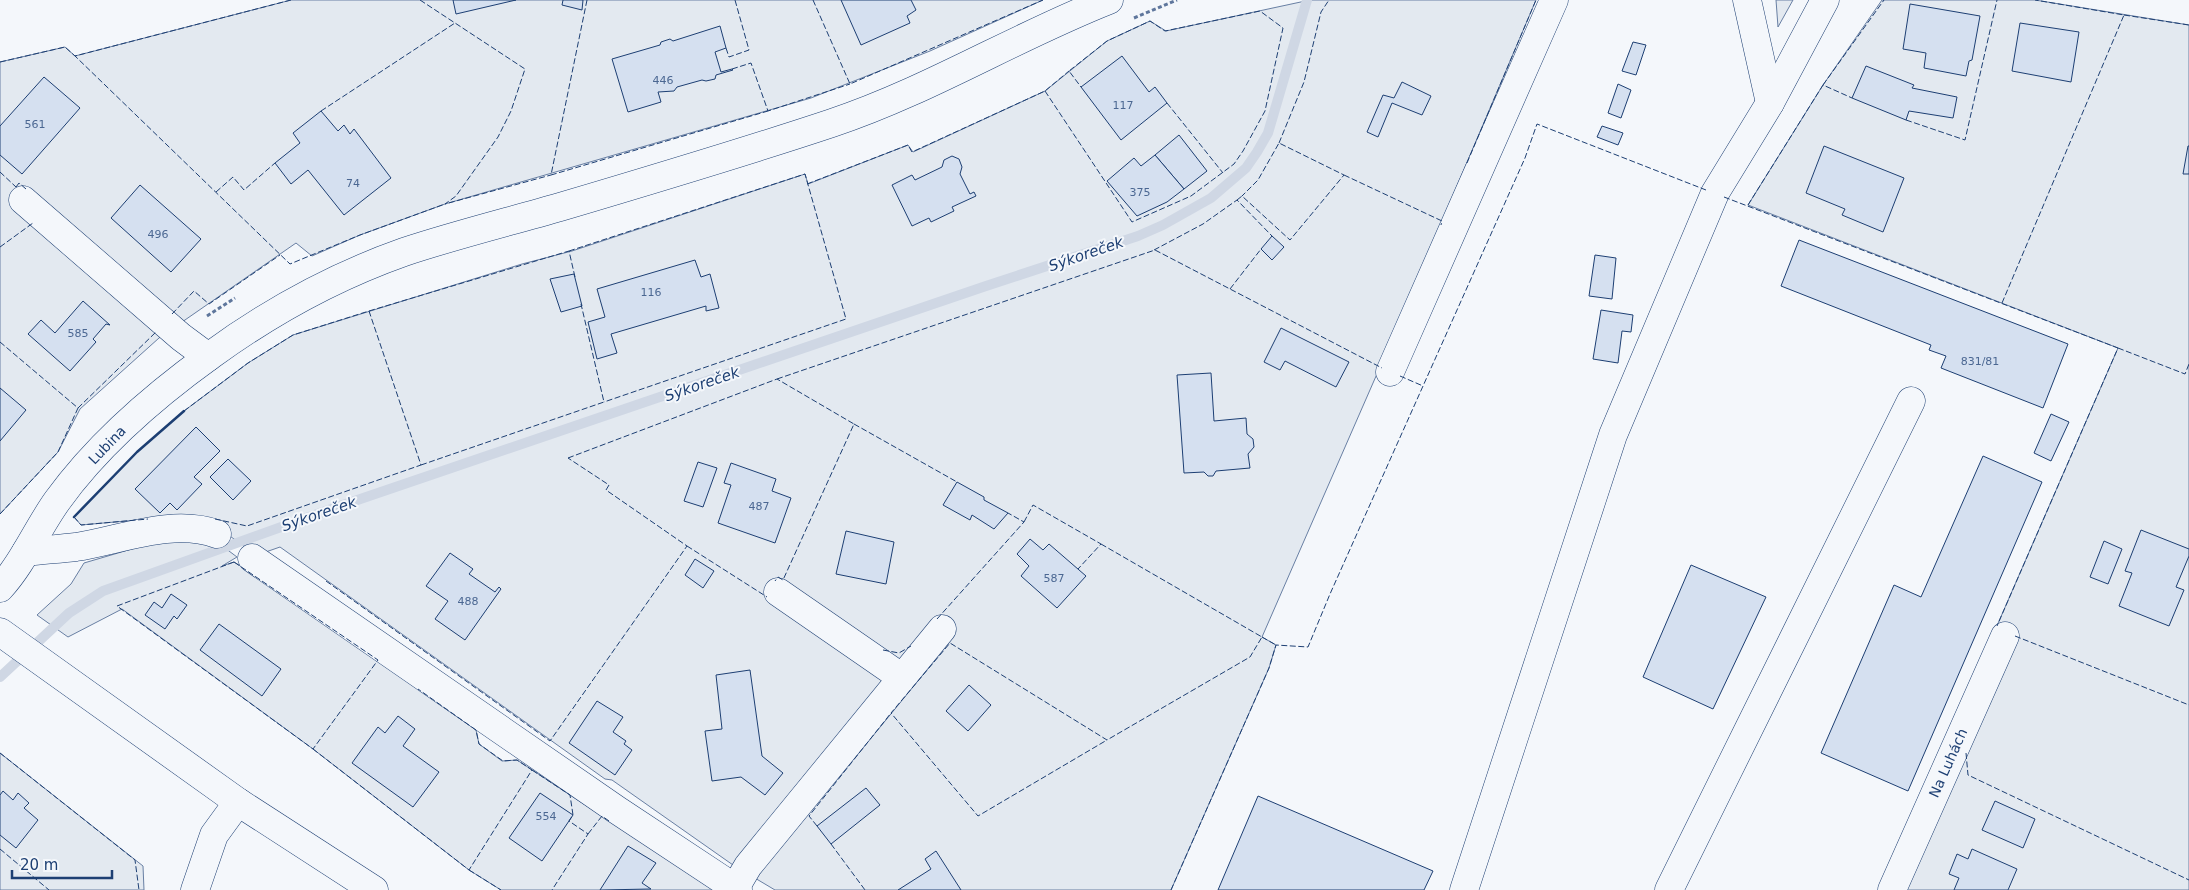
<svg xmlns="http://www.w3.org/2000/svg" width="2189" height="890" font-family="'DejaVu Sans',sans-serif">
	<rect width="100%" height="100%" fill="#f4f7fb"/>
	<g fill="#e3e9f0" stroke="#687fa3">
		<polygon points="291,0 1043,0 930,51 811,98 445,204 360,235 312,256 296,243 159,338 80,409 58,452 0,514 0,62 65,47 75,56"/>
		<polygon points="1310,0 1536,0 1380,367 1262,637 1276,645 1269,668 1171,890 775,890 733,865 612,780 605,779 280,547 260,554 250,550 221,530 160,518 81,525 74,517 137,452 184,411 248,363 293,335 522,264 572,251 805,174 808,184 908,145 913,152 1045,91 1107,41 1150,21 1166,31"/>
		<polygon points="1776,0 1793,0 1778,27"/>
		<polygon points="1882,0 2035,0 2189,25 2189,890 1905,890 1996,628 2118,348 1748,205 1823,85"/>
		<polygon points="169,538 213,539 237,557 222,566 234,562 257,576 476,730 479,744 502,761 517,760 714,890 501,890 469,870 313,749 122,609 68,637 37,615 71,584 84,563"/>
		<polygon points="0,753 143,866 144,890 0,890"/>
	</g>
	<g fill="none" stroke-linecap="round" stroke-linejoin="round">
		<polyline stroke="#cfd7e4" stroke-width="10" points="0,677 69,613 103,591 334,508 986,286 1138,236 1163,225 1211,198 1246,168 1257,152 1268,133 1307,0"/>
	</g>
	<g fill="#d5e0f0" stroke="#1d3f73">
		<polygon points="453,0 516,0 456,14"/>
		<polygon points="563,0 583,0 582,10 562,5"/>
		<polygon points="841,0 911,0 916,10 907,16 910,23 861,45"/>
		<polygon points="1910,4 1980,16 1972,60 1969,61 1966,76 1924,68 1926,53 1903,49"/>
		<polygon points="2020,23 2079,32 2071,82 2012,71"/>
		<polygon points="720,26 726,48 715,52 721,72 732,69 733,70 716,75 715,79 706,81 702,80 677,87 674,91 658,92 661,102 628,112 612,59 660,45 661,42 670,39 673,41"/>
		<polygon points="1633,42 1646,45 1636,75 1622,71"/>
		<polygon points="1122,56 1149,92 1155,87 1167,103 1121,140 1081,87"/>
		<polygon points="1866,66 1914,85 1912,88 1957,97 1953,118 1909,111 1906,120 1852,98"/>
		<polygon points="44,77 80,108 22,174 0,155 0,126"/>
		<polygon points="1402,82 1431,96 1422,115 1392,103 1378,137 1367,132 1383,95 1394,98"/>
		<polygon points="1618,84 1631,90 1621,118 1608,113"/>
		<polygon points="321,111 338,131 344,125 350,134 354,129 391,178 344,215 308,170 291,184 275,163 300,143 293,133"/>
		<polygon points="1602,126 1623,133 1618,145 1597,137"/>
		<polygon points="1179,135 1207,171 1184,189 1155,155"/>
		<polygon points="1824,146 1904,178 1883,232 1842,215 1845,209 1806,193"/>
		<polygon points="2188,146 2189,146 2189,174 2183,174"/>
		<polygon points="1155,155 1184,189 1167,202 1137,216 1107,181 1134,158 1141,166"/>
		<polygon points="952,156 959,159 962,167 960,174 970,194 974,192 976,196 952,207 954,211 931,222 929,218 912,226 892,185 912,175 915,180 942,167 944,160"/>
		<polygon points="140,185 201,239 171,272 111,218"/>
		<polygon points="1272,236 1284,247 1272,260 1261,249"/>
		<polygon points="1799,240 2068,344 2043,408 1941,368 1946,356 1929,350 1931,345 1781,286"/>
		<polygon points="1595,255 1616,258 1612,299 1589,296"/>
		<polygon points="695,260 701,277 710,274 719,308 706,311 706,306 611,334 617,353 597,359 588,322 605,317 597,289"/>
		<polygon points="574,274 582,306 561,312 550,279"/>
		<polygon points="83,301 110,325 106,324 93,339 96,342 70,371 28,334 41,320 55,333"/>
		<polygon points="1601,310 1633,315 1631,332 1622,331 1618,363 1593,359"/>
		<polygon points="1281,328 1349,362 1336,387 1285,361 1280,370 1264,362"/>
		<polygon points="1211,373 1214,421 1246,418 1247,434 1253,439 1254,447 1248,454 1250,468 1216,471 1213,476 1208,476 1204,472 1184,473 1177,375"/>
		<polygon points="0,388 26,410 0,441"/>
		<polygon points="2051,414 2069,422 2051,461 2034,453"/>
		<polygon points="196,427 220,451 194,477 202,484 177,510 170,503 160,513 135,489"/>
		<polygon points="1983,456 2042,482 1908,791 1821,753 1894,585 1921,597"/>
		<polygon points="228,459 251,481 233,500 210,477"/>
		<polygon points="698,462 717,468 703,507 684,501"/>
		<polygon points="731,463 776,479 772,491 791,498 775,543 718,523 731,485 724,483"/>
		<polygon points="957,482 984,497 984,500 1008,513 994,529 972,515 970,520 943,505"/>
		<polygon points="2141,530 2189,549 2189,556 2176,587 2184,590 2169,626 2119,606 2132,573 2125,571"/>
		<polygon points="846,531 894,542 886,584 836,574"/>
		<polygon points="1030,539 1043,550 1049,544 1086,576 1057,608 1021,576 1029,566 1017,554"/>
		<polygon points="2104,541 2122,549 2108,584 2090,577"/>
		<polygon points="450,553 473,569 469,574 495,592 499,587 501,589 465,640 435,619 448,601 426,586"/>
		<polygon points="695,559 714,571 703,588 685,575"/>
		<polygon points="1691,565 1766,597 1713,709 1643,677"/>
		<polygon points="171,594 187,605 177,619 174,616 165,629 145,615 154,602 162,608"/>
		<polygon points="219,624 281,669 262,696 200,650"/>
		<polygon points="750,670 762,756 783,773 765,795 741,777 712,781 705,731 722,729 716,675"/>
		<polygon points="969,685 991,705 968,731 946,711"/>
		<polygon points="597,701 623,717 613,732 626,741 624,744 632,750 615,775 569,743"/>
		<polygon points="398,716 415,729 403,746 439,772 413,807 352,763 378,727 385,733"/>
		<polygon points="866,788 880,805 831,844 817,826"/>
		<polygon points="3,791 13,800 18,793 29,803 24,808 38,820 16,848 0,835 0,795"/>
		<polygon points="540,793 573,815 542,861 509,838"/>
		<polygon points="1258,796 1433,871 1424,890 1218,890"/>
		<polygon points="1995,801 2035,819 2023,848 1982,830"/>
		<polygon points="628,846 656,863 642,883 651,889 600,890"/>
		<polygon points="1972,849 2017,869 2008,890 1954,890 1959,878 1949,874 1957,854 1968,859"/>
		<polygon points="936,851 961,890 898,890 931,869 925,859"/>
	</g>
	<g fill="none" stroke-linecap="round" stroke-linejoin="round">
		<g stroke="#1d3f73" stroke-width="29">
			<g id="minor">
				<polyline points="1747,0 1770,103"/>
				<polyline points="23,200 181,337 208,357"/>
				<polyline points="1390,372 1554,0"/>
				<path d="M 26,552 C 42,550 59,549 76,547 C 121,540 172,518 217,534"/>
				<polyline points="252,558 617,810 738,890"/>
				<path d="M 0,588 C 23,563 37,529 57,501 C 98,444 154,396 211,355 C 270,312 336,276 404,252 C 455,235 508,222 560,207 C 651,180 742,153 832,123 C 928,91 1015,37 1109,0"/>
				<polyline points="778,592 901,677"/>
				<polyline points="735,888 748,866 942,629"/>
				<polyline points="195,890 214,835 238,802"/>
				<polyline points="1464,890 1613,435 1715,193 1770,103 1825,0"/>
				<polyline points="1669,890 1911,401"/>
				<polyline points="1892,890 2005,636"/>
			</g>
		</g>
		<g stroke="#1d3f73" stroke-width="29">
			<polyline id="major" points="0,632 238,802 374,890"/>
		</g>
		<g stroke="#5e769c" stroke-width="3" stroke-dasharray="4 2.5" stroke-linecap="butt">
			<polyline points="1134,18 1177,0"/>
			<polyline points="207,316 235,298"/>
		</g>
		<use href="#minor" stroke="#f4f7fb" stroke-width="28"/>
		<use href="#major" stroke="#f4f7fb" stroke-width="28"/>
		<g stroke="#1d3f73" stroke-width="1" stroke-dasharray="6 2.5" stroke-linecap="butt">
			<polyline points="291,0 75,56 290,264 360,235 445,204"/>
			<polyline points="420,0 525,69 511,111 498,137 456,196 445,204 551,175"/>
			<polyline points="587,0 551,175 768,111"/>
			<polyline points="813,0 850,84 1043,0"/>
			<polyline points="2124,15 2189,25"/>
			<polyline points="726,48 729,57 749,50 735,0"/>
			<polyline points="0,62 65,47 75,56"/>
			<polyline points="732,69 751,63 768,111 850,84"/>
			<polyline points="1823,85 1884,0"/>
			<polyline points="1045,91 1132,222 1191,196 1234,164 1243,151 1265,111 1283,28 1260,11 1165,31 1150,21 1107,41 1069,71 1081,87"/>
			<polyline points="1167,103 1223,173"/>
			<polyline points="321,111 455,23"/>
			<polyline points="1906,120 1965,140 1997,0"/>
			<polyline points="1279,143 1304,82 1321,12 1329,0"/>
			<polyline points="1467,163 1536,0"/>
			<polyline points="0,172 16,187"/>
			<polyline points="1344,175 1442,221 1441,225"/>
			<polyline points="807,184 908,145 912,152 1045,91 1069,71"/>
			<polyline points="16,187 19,183 26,189"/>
			<polyline points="216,192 233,177 244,190 275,163"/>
			<polyline points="1724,197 2118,348 1997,626"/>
			<polyline points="1237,200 1242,196 1290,240 1344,175 1279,143 1258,180 1242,196"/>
			<polyline points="1748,205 1823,85 1852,98"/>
			<polyline points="0,247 33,223"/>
			<polyline points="1154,250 1203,224 1237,200 1272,236"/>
			<polyline points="569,251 805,174 846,319 604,402"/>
			<polyline points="1230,289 1261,249"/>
			<polyline points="2002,303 2124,15 2035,0"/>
			<polyline points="369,311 569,251 575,277"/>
			<polyline points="172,314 194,291 209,304 280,255"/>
			<polyline points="0,342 78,408 157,331"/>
			<polyline points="2118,348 2185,374 2189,364"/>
			<polyline points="1400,376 1423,386"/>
			<polyline points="777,379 1155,250 1382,368"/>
			<polyline points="184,411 248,363 293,335 369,311 421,465 247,526 215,519"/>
			<polyline points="854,424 957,482"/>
			<polyline points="568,458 777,379 854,424 783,580 778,577 775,581"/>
			<polyline points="421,465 604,402 581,304"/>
			<polyline points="0,514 58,452 78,408"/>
			<polyline points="74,517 81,525 148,519"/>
			<polyline points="1024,522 1033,505 1101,544 1078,569"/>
			<polyline points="1101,544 1262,637 1250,657 1107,740 950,643 891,713 978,816 1107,740"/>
			<polyline points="687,546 767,597"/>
			<polygon points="234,562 378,660 313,749 117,606"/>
			<polyline points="326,581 550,741 687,546 606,490 609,485 568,458"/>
			<polyline points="937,619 1024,522 1008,513"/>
			<polyline points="2015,636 2189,705"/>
			<polyline points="1262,637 1276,645"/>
			<polyline points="883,650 899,653 911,646"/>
			<polyline points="313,749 469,870 532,770 517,760 503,761 479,744 476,730 418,689"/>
			<polyline points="0,753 135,860 139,890"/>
			<polyline points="1966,753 1968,775 2189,880"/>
			<polyline points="532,770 570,795 573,815 569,821 588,834 552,890"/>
			<polyline points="817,826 809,816 891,713"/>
			<polyline points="588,834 602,816 609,821"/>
			<polyline points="831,844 865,890"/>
			<polyline points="0,849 49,890"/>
			<polyline points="469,870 501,890"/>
			<polyline points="1171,890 1269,668 1276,645 1308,647 1330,594 1525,158 1537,124 1706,190"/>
		</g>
		<polyline stroke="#1d3f73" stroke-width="2.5" points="74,517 137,452 184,411"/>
	</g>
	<g text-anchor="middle" stroke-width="4" stroke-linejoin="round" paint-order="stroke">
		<g font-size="11" fill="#4b6792">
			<text x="663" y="84">446</text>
			<text x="1123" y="109">117</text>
			<text x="35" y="128">561</text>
			<text x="353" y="187">74</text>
			<text x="1140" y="196">375</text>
			<text x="158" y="238">496</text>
			<text x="651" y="296">116</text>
			<text x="78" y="337">585</text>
			<text x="1980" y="365">831/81</text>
			<text x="759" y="510">487</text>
			<text x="1054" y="582">587</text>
			<text x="468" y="605">488</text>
			<text x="546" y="820">554</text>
		</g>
		<g font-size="14" fill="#1d3f73" stroke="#f4f7fb">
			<text transform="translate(107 445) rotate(-46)" y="5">Lubina</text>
			<text transform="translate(1948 763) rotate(-66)" y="5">Na Luhách</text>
		</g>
		<g font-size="15" font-style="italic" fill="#1d3f73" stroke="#f4f7fb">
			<text transform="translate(1086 254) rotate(-19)" y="5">Sýkoreček</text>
			<text transform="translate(702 384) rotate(-19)" y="5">Sýkoreček</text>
			<text transform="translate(319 514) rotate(-19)" y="5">Sýkoreček</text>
		</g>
	</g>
	<path d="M12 870v8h100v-8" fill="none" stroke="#1d3f73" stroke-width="2.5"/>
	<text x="20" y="870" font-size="15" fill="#1d3f73" stroke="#f4f7fb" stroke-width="4" paint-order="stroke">20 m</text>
</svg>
